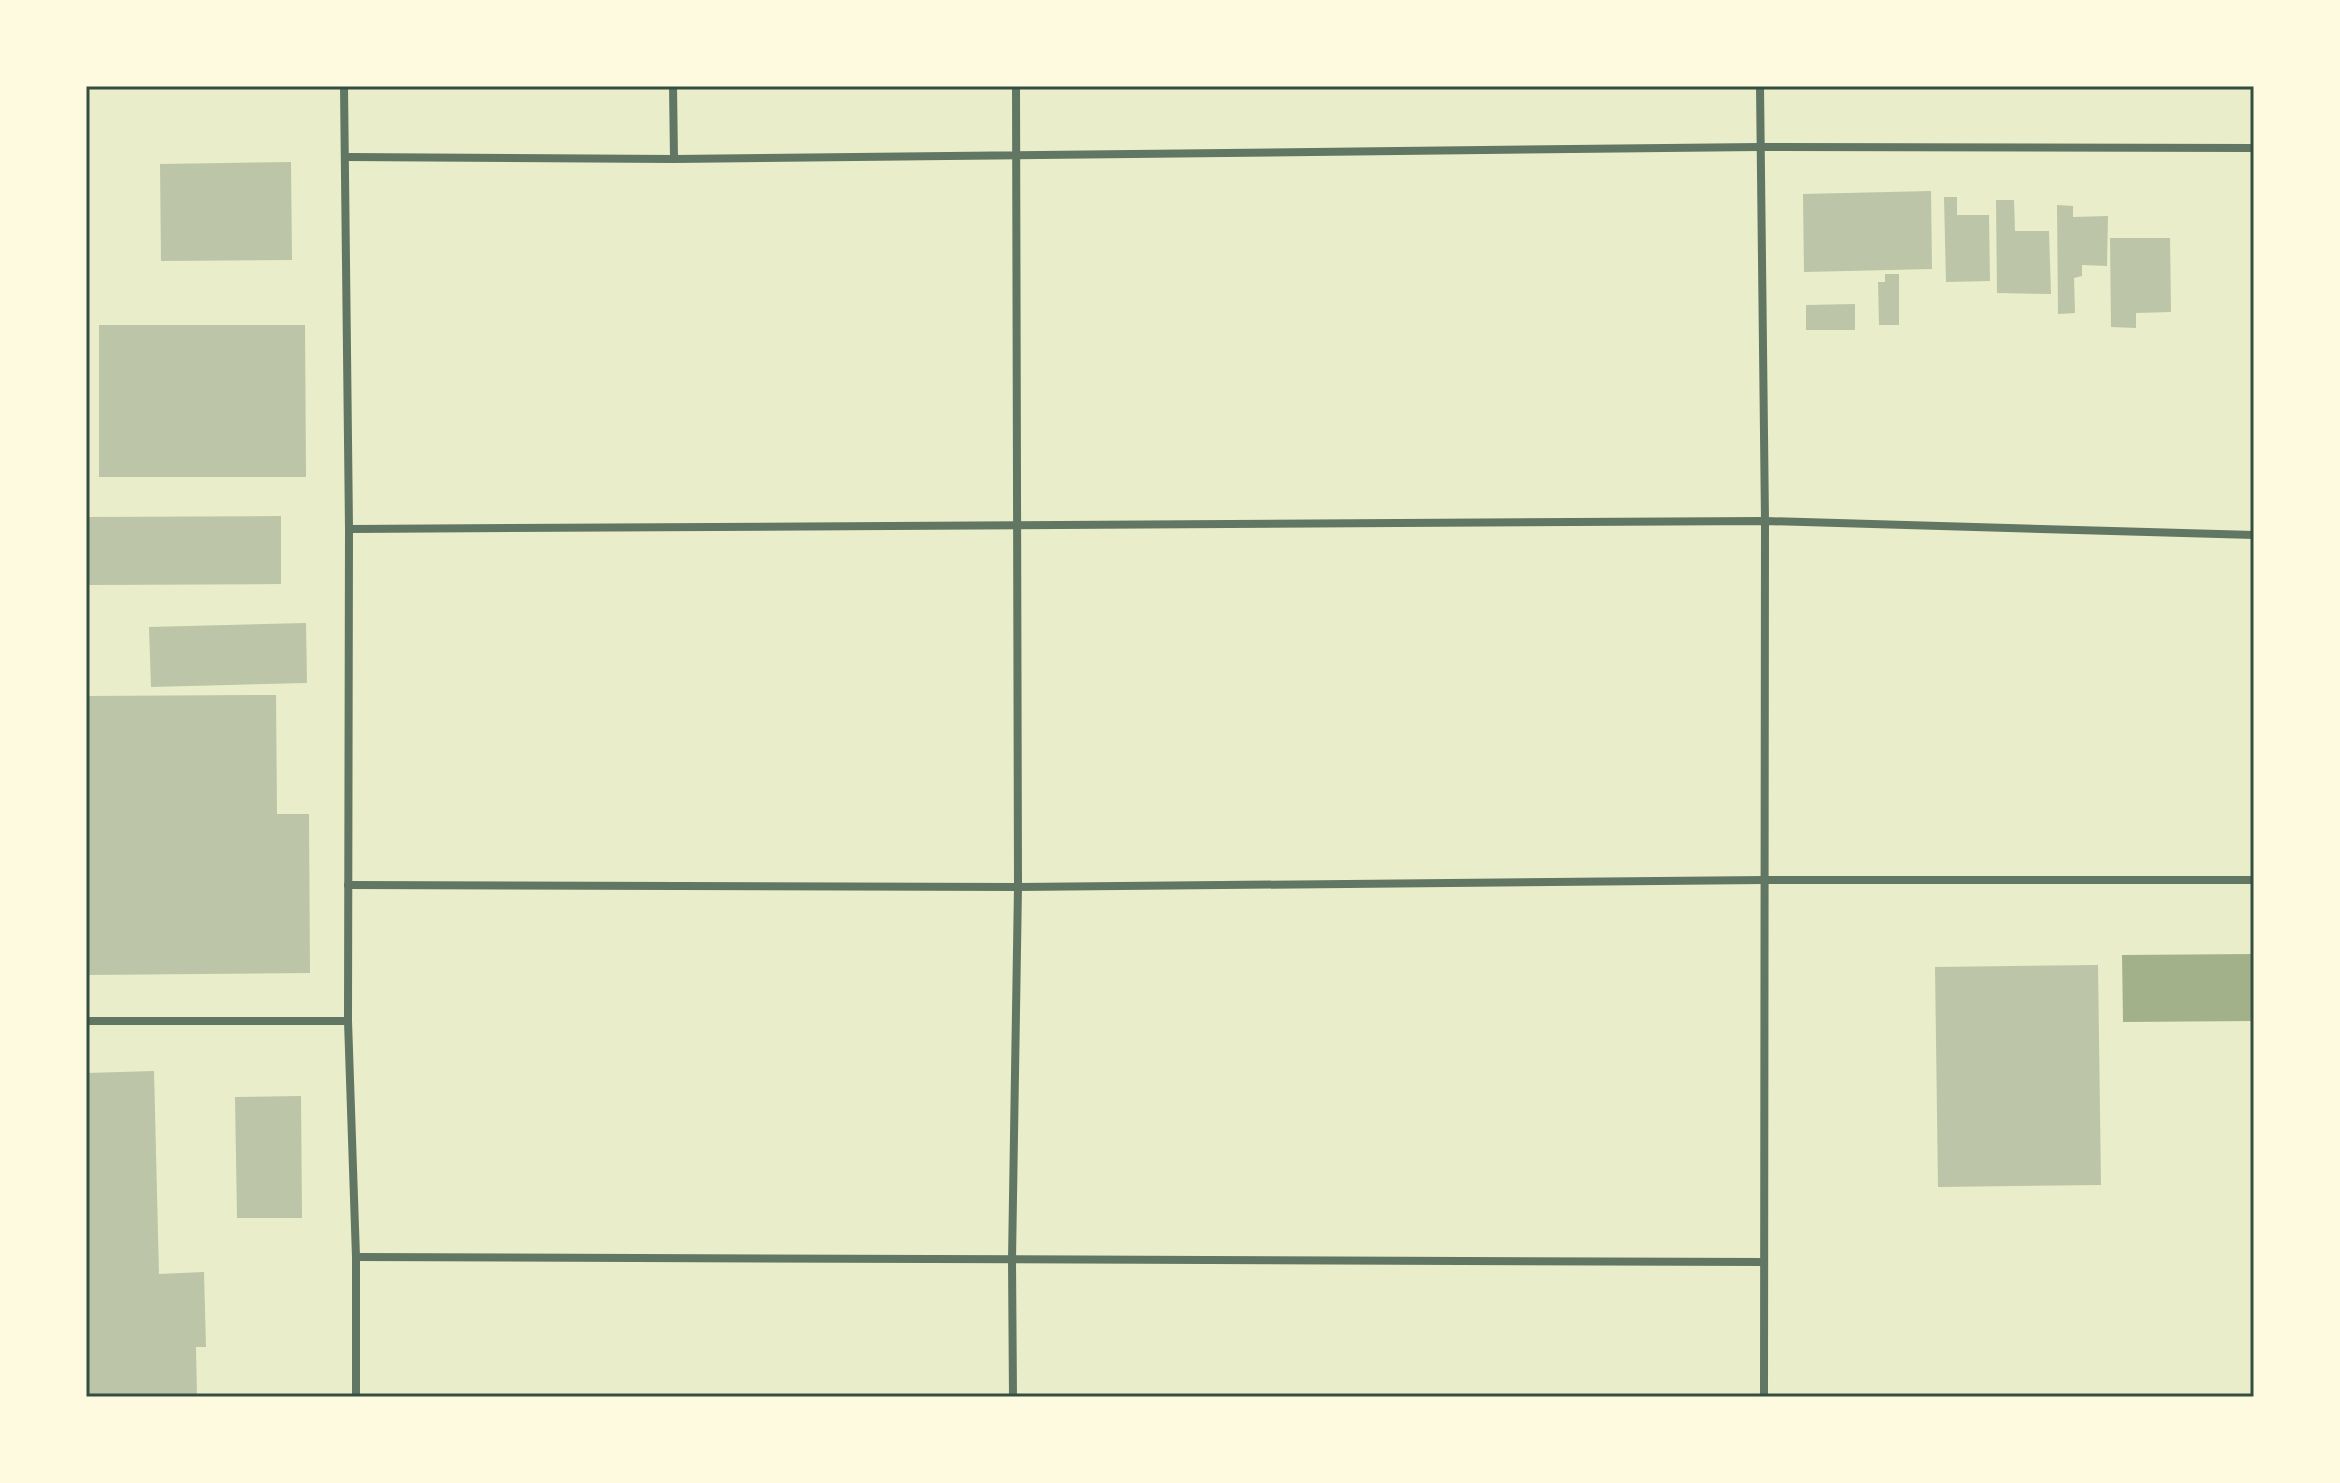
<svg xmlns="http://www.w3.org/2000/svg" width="2340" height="1483" font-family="Georgia,serif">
	<rect width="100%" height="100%" fill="#e9edc9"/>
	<polygon fill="#a3b18a" points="2254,954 2254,1021 2123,1022 2122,955"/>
	<g fill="#bcc5a7">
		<polygon points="291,162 292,260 161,261 160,164"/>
		<polygon points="1931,191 1932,269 1804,272 1803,194"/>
		<polygon points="1944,197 1957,197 1957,215 1989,215 1990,281 1946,282"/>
		<polygon points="1996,200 2014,200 2015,231 2049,231 2051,294 1997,293"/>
		<polygon points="2057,205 2073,206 2073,217 2108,216 2107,266 2082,265 2082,276 2074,278 2075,313 2058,314"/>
		<polygon points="2110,238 2170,238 2171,312 2136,313 2136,328 2111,327"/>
		<polygon points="1885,274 1899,274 1899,325 1879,325 1878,282 1885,282"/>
		<polygon points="1855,304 1855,330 1806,330 1806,305"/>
		<polygon points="99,325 305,325 306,477 99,477"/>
		<polygon points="281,516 281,584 86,585 86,517"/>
		<polygon points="306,623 307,683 151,687 149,627"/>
		<polygon points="276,695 277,814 309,814 310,973 86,975 86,696"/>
		<polygon points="2098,965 2101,1185 1938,1187 1935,967"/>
		<polygon points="154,1071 159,1274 204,1272 206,1347 196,1347 197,1397 86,1397 86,1073"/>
		<polygon points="301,1096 302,1218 237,1218 235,1097"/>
	</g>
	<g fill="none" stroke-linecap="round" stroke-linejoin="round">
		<g stroke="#617663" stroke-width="8">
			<polyline points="344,86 349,529 348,1021 356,1257 356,1397"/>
			<polyline points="673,86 674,159"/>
			<polyline points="1760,86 1765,521 1764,1397"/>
			<polyline points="346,157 674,159 1759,147 2254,148"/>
			<polyline points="349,529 1765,521 2254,535"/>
			<polyline points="348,885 1018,887 1764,880 2254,880"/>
			<polyline points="86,1021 348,1021"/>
			<polyline points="356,1257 1764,1262"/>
			<polyline points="1013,1397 1012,1260 1018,887 1016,86"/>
		</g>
	</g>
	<rect width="2340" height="1483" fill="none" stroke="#fefae0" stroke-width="176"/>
	<rect x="88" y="88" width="2164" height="1307" fill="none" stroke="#344e41" stroke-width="3"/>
</svg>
